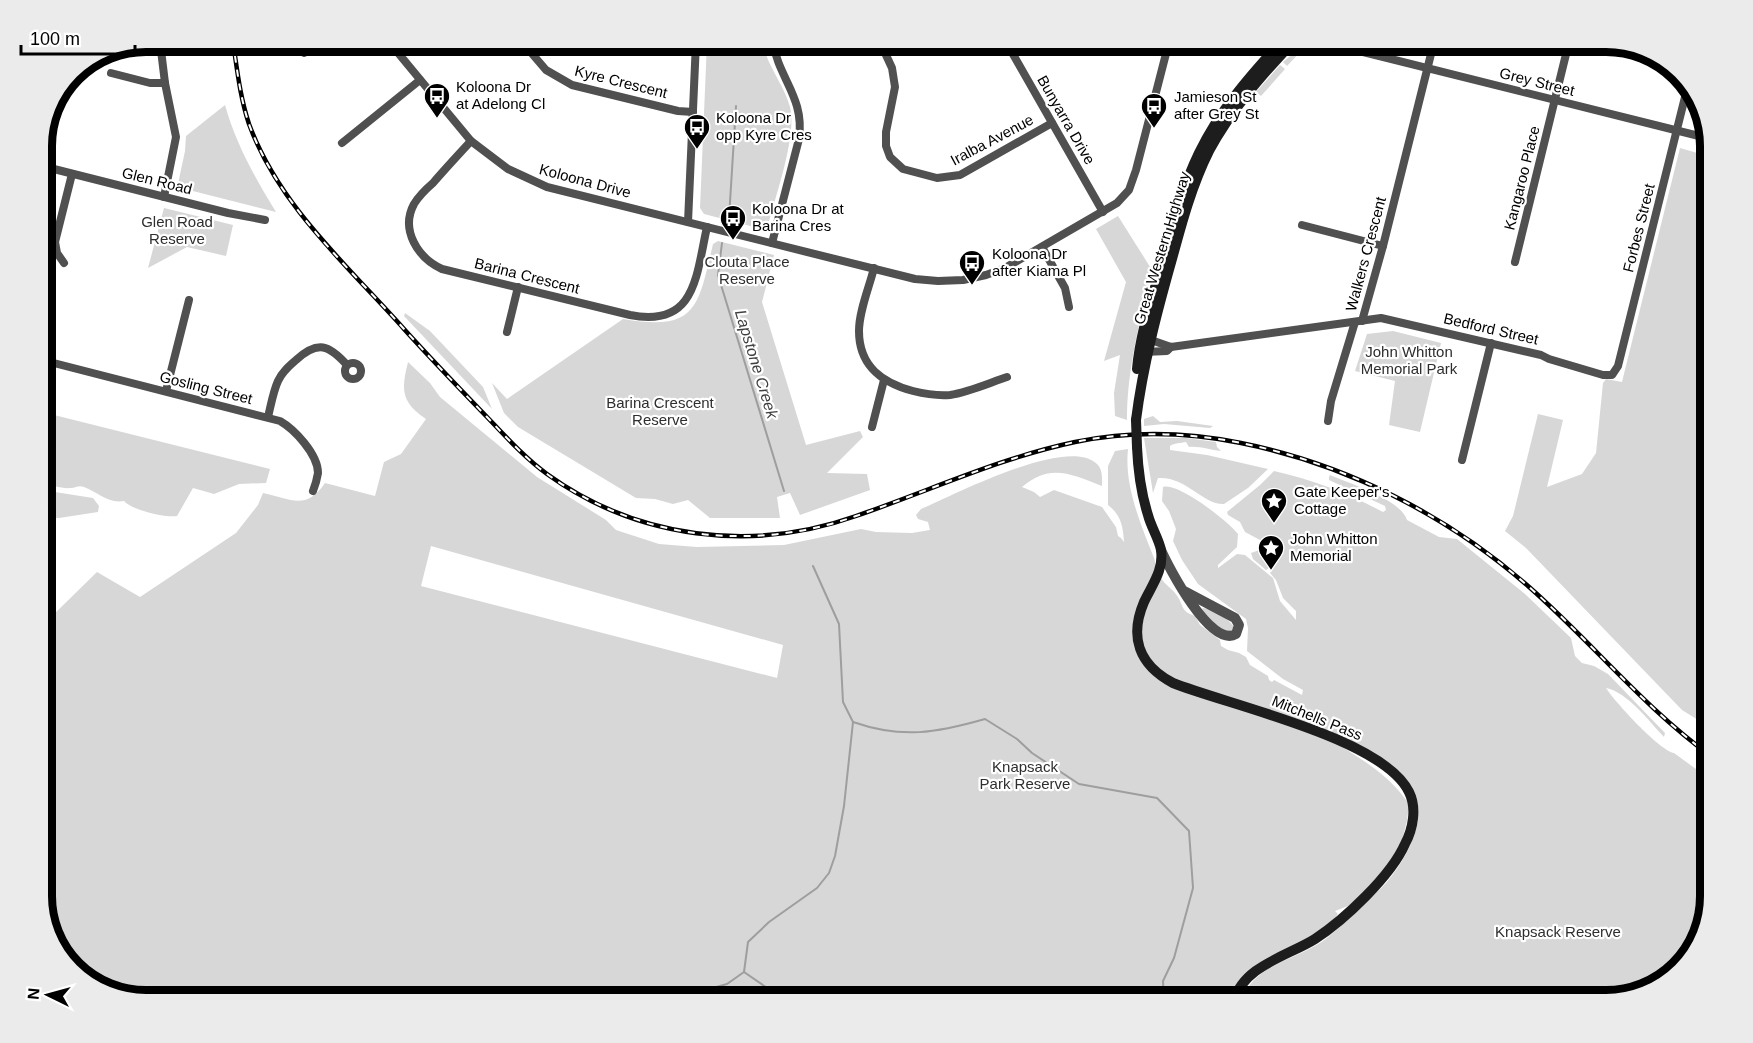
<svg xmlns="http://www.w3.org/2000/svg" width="1753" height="1043" font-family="Helvetica,sans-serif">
	<rect width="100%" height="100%" fill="#fff"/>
	<g fill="#d7d7d7" fill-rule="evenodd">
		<path d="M 707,42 L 763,42 C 766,65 784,84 790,107 C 797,136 776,194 768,225 L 762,229 L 704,214 L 700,208 Z"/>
		<polygon points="1305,44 1331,50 1330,55 1303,49 1287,66 1283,62"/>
		<polygon points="1280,65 1285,69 1261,96 1256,92"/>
		<path d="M 225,105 C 236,144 255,178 276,212 L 181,188 L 178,184 L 185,151 L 186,136 Z"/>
		<polygon points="1680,148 1711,157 1711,728 1682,710 1526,548 1505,531 1513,516 1538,414 1563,420 1547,487 1582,474 1596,453 1603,383 1606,379 1622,382"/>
		<polygon points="164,208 233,225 226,256 187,247 148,268"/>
		<path d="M 1118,216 L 1152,270 C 1140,320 1127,369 1127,420 L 1115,416 L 1114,393 L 1120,355 L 1104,361 L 1126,282 L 1096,229 Z"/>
		<path d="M 718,241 L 774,255 L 762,302 L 806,445 L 860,431 L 863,437 L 827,473 L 867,474 L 870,490 L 800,515 L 790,493 L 777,497 L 780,518 L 710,518 L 688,500 L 673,504 L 655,499 L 636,498 L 518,427 L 504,413 L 492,383 L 507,399 L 623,319 C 697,332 698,307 713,244 Z"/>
		<polygon points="405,313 430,331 483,387 492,409 404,316"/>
		<polygon points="1393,331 1441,343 1420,432 1389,425 1395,381 1355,371 1367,334"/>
		<path d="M 408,362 L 430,383 L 440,397 L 537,477 L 606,520 L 616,530 L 659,544 L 697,547 L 784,545 L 861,529 L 876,532 L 912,533 L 930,530 L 928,522 L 918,519 L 916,515 L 921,509 C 954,495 1068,435 1097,464 C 1103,470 1102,478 1102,486 C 1071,474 1050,463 1022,487 L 1034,492 L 1040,497 L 1054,490 L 1102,507 L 1116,527 L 1118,536 L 1121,538 L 1124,542 C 1123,526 1121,515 1108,505 L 1108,466 L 1115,451 L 1128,449 C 1124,486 1141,525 1154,558 C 1156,564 1157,571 1160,576 C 1163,583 1171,588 1175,593 C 1185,605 1179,611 1195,616 L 1200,625 L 1220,640 L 1221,646 L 1228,650 L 1239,653 L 1246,657 L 1250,665 L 1268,676 L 1269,680 L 1272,682 L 1274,680 L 1302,695 L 1303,690 L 1283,679 L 1247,651 L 1248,628 L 1246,619 L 1198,584 L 1182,560 L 1173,541 L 1176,529 L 1169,511 L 1162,501 L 1163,487 C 1178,482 1228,521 1238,534 L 1237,547 L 1218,565 L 1218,568 L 1237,554 L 1245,555 L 1273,578 L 1280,601 L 1296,620 L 1296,611 L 1283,598 L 1276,580 L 1270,573 L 1272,570 L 1269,568 L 1266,570 L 1253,559 L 1251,553 L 1265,548 L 1260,540 L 1245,532 L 1240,522 L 1228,515 L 1227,512 L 1260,485 L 1274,471 C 1314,480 1347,493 1383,512 L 1386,510 L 1385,506 L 1329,480 L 1329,477 L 1330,475 C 1351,484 1400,499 1407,520 L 1439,537 L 1457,539 L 1525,594 L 1571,638 L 1575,656 L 1582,663 L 1594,666 L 1608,674 L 1665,733 L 1664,737 C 1649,721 1627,692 1606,688 C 1614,701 1660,751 1674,753 L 1711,780 L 1711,897 L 1697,949 L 1659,987 L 1607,1001 L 1242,1001 C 1252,965 1296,960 1323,941 C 1337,931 1347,918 1360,907 C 1369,898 1379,891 1387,882 C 1412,851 1436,805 1399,774 C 1392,768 1385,760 1378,756 C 1366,751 1351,748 1338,744 C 1368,764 1388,774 1409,804 L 1407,821 L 1401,844 L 1389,865 L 1353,904 L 1335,911 L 1338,914 C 1311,950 1257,955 1230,992 L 1229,989 L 1217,997 L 1218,1001 L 146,1001 L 94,987 L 56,949 L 42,903 L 42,818 L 45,806 L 42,785 L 42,613 L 49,619 L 97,572 L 140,597 L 236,533 L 258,505 L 263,493 C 291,499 306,511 325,483 L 375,496 L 384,462 L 401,454 L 426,419 C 401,402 401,390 408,362 ZM 431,546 L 783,645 L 777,678 L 421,586 Z"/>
		<path d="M 42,412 L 270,469 L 266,483 L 239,484 L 214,494 L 193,488 L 177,516 C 165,518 132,510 124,501 C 108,504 98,492 84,487 C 78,485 76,488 71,488 C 62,489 51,485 42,483 Z"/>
		<polygon points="1153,416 1160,422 1177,421 1213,426 1210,428 1164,424 1144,426 1144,419"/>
		<path d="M 1144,438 L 1186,438 L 1216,442 L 1217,447 L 1221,451 C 1210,450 1200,446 1189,447 L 1186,442 C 1181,443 1174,443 1170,446 L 1170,450 L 1207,455 L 1268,469 L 1248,488 L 1224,504 C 1203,505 1186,476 1158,478 L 1153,493 Z"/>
		<polygon points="42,490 93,498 99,506 98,512 59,518 42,517"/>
		<path d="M 1203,608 C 1214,609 1228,618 1234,627 L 1229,633 L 1211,622 L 1202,609 Z"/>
	</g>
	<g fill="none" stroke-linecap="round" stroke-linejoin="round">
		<g stroke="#9e9e9e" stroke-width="2">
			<polyline points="729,218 736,106"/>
			<polyline points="722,243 718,275 784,491"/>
			<path d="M 813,566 L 839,624 L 843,702 L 853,722 C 902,739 936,733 985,719 L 1017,739 L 1032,753 L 1079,784 L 1157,798 L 1189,831 L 1193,888 L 1174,958 L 1163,981 L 1164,1001"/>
			<polyline points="744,972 786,1001"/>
			<polyline points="666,1001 727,984 744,972 748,942 769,922 817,888 829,873 835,856 844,806 853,722"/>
		</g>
		<g stroke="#505050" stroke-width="8">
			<polyline points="160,42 165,83 176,137 164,197"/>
			<polyline points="300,42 304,53"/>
			<polyline points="389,42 471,141 508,169 547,187 915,279 938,281 963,280 986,275 1005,268 1117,203 1129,190 1136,170 1169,42"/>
			<polyline points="522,42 546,70 572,85 678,111 693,112"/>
			<polyline points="880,42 892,68 895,87 886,132 886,146 890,157 903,169 937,178 960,175 1052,123"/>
			<polyline points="1006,42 1103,212"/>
			<polyline points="1323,42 1711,139"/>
			<polyline points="111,73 150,83 165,83"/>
			<path d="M 471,141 C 458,155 445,169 433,183 C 426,189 419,196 414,204 C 400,230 418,258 442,269 L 630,315 C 696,328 696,276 707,227"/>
			<polyline points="342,143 420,80"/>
			<polyline points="42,166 228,213 265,220"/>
			<polyline points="688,222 696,42"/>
			<polyline points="1302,225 1383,246"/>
			<path d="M 772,243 L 799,139 C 805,97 778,78 773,42"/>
			<polyline points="1042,247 1065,288 1069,307"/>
			<polyline points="1515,262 1569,42"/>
			<polyline points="64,263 57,253 55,242 72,174"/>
			<path d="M 874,268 C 869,288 859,311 859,331 C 859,367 883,383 913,391 C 925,394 938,396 950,395 C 969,392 989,383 1007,377"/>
			<polyline points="1362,321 1383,246 1434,42"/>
			<polyline points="507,332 518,287"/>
			<polyline points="1151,340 1171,347 1381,318 1541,355 1549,359 1603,375 1612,375 1618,366 1688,85"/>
			<polyline points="1144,352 1167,351 1171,347"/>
			<path d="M 42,360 L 280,421 C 294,429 318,454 318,473 C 317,479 315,486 313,491"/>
			<circle cx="353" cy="371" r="8"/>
			<polyline points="166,391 189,300"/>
			<path d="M 268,417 C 271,405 273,392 278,381 C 282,372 289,366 296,360 C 318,340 329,345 347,365"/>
			<polyline points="1328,421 1331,401 1355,322"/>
			<polyline points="872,427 884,380"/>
			<polyline points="1462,460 1491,343"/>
		</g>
		<path stroke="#505050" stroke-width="10" d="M 1161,550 C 1169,568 1211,649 1236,634 L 1239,625 L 1235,618 L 1184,591"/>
		<g stroke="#1d1d1d" stroke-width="10">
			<path d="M 1137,369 C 1140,335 1151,302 1160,270 C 1171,230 1181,190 1199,153 C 1219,111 1250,76 1281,42"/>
			<path d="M 1136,420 C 1143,365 1157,312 1172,259 C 1182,222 1192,185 1209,151 C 1231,110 1261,76 1293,42"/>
			<path d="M 1137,447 C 1138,470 1141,493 1148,515 C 1151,527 1159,539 1161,550 C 1164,570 1152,585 1144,602 C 1129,637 1139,665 1173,683 C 1228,705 1383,738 1409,792 C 1417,808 1413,829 1405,844 C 1391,876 1344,920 1315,939 C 1288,956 1243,966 1234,1001"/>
		</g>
		<g stroke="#000" stroke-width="4.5">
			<path id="rail" d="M 233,42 C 237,69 240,97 249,124 C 279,206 348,266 404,329 C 431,359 459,388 487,417 C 506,437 525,458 547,474 C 637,539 752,553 856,516 C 929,491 999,458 1075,442 C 1129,431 1187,432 1241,443 C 1346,464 1447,515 1528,586 C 1591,641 1643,707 1711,756"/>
		</g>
		<use href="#rail" stroke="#fff" stroke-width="2" stroke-dasharray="7" stroke-linecap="butt"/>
		<polyline stroke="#1d1d1d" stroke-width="10" points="1136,420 1137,447"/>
	</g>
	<defs>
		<g id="bus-pin" transform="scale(1.35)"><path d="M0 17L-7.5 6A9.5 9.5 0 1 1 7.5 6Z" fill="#000" stroke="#fff"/><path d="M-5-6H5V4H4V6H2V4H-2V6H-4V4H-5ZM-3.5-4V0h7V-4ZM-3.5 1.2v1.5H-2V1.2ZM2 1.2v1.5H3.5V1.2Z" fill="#fff"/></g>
		<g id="sight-pin" transform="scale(1.35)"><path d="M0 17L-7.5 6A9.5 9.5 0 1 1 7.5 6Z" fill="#000" stroke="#fff"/><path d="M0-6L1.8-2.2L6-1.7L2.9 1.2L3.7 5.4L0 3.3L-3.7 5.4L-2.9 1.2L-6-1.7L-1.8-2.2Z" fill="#fff"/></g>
	</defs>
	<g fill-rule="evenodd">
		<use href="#bus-pin" x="437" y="96"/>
		<use href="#bus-pin" x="1154" y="106"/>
		<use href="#bus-pin" x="697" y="127"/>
		<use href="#bus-pin" x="733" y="218"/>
		<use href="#bus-pin" x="972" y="263"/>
		<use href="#sight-pin" x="1274" y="501"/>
		<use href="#sight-pin" x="1271" y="548"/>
	</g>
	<g text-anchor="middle" stroke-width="4.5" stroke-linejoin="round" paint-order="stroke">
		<g font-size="15" fill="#000" stroke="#fff">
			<text transform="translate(621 82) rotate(14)" y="5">Kyre Crescent</text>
			<text transform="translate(1537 82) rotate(14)" y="5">Grey Street</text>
			<text transform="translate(1066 120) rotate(60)" y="5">Bunyarra Drive</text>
			<text transform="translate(992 140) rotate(-28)" y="5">Iralba Avenue</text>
			<text transform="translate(1522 178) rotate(-76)" y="5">Kangaroo Place</text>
			<text transform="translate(157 181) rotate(14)" y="5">Glen Road</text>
			<text transform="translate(585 181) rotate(15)" y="5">Koloona Drive</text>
			<text transform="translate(1639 228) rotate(-76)" y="5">Forbes Street</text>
			<text transform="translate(1162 248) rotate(-73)" y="5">Great Western Highway</text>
			<text transform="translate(1366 254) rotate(-75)" y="5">Walkers Crescent</text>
			<text transform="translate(527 276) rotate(14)" y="5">Barina Crescent</text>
			<text transform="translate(1491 329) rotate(13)" y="5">Bedford Street</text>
			<text transform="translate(206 388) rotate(14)" y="5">Gosling Street</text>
			<text transform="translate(1317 718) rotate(22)" y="5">Mitchells Pass</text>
		</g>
		<g font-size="15" fill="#000" stroke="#fff" text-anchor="start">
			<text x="456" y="92">Koloona Dr<tspan x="456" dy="17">at Adelong Cl</tspan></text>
			<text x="1174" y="102">Jamieson St<tspan x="1174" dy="17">after Grey St</tspan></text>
			<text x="716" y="123">Koloona Dr<tspan x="716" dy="17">opp Kyre Cres</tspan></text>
			<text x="752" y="214">Koloona Dr at<tspan x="752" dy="17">Barina Cres</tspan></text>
			<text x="992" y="259">Koloona Dr<tspan x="992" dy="17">after Kiama Pl</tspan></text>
			<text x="1294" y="497">Gate Keeper's<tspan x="1294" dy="17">Cottage</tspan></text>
			<text x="1290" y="544">John Whitton<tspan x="1290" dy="17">Memorial</tspan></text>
		</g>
		<g font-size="15" fill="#2e2e2e" stroke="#fff">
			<text x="177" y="227">Glen Road<tspan x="177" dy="17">Reserve</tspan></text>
			<text x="747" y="267">Clouta Place<tspan x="747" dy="17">Reserve</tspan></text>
			<text x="1409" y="357">John Whitton<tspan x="1409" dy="17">Memorial Park</tspan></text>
			<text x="660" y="408">Barina Crescent<tspan x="660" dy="17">Reserve</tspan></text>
			<text x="1025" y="772">Knapsack<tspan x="1025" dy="17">Park Reserve</tspan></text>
			<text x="1558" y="937">Knapsack Reserve</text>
		</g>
		<g font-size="16" font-style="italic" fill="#3f3f3f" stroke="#fff">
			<text transform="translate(757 364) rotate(73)" y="6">Lapstone Creek</text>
		</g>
	</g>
	<path d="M0 0H1753V1043H0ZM146 52H1606A94 94 0 0 1 1700 146V896A94 94 0 0 1 1606 990H146A94 94 0 0 1 52 896V146A94 94 0 0 1 146 52Z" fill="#ebebeb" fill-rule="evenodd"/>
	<path fill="none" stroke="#000" stroke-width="8" d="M146 52H1606A94 94 0 0 1 1700 146V896A94 94 0 0 1 1606 990H146A94 94 0 0 1 52 896V146A94 94 0 0 1 146 52Z"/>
	<g transform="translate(48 995) rotate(275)" stroke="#ffffff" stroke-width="4.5" paint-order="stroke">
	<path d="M0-4.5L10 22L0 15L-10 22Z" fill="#000000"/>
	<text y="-9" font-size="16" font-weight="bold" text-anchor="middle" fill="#000000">N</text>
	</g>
	<path d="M21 45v9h114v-9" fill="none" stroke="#000000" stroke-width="3"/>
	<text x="30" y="45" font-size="18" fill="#000000" stroke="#ffffff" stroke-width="4.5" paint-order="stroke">100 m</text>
</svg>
